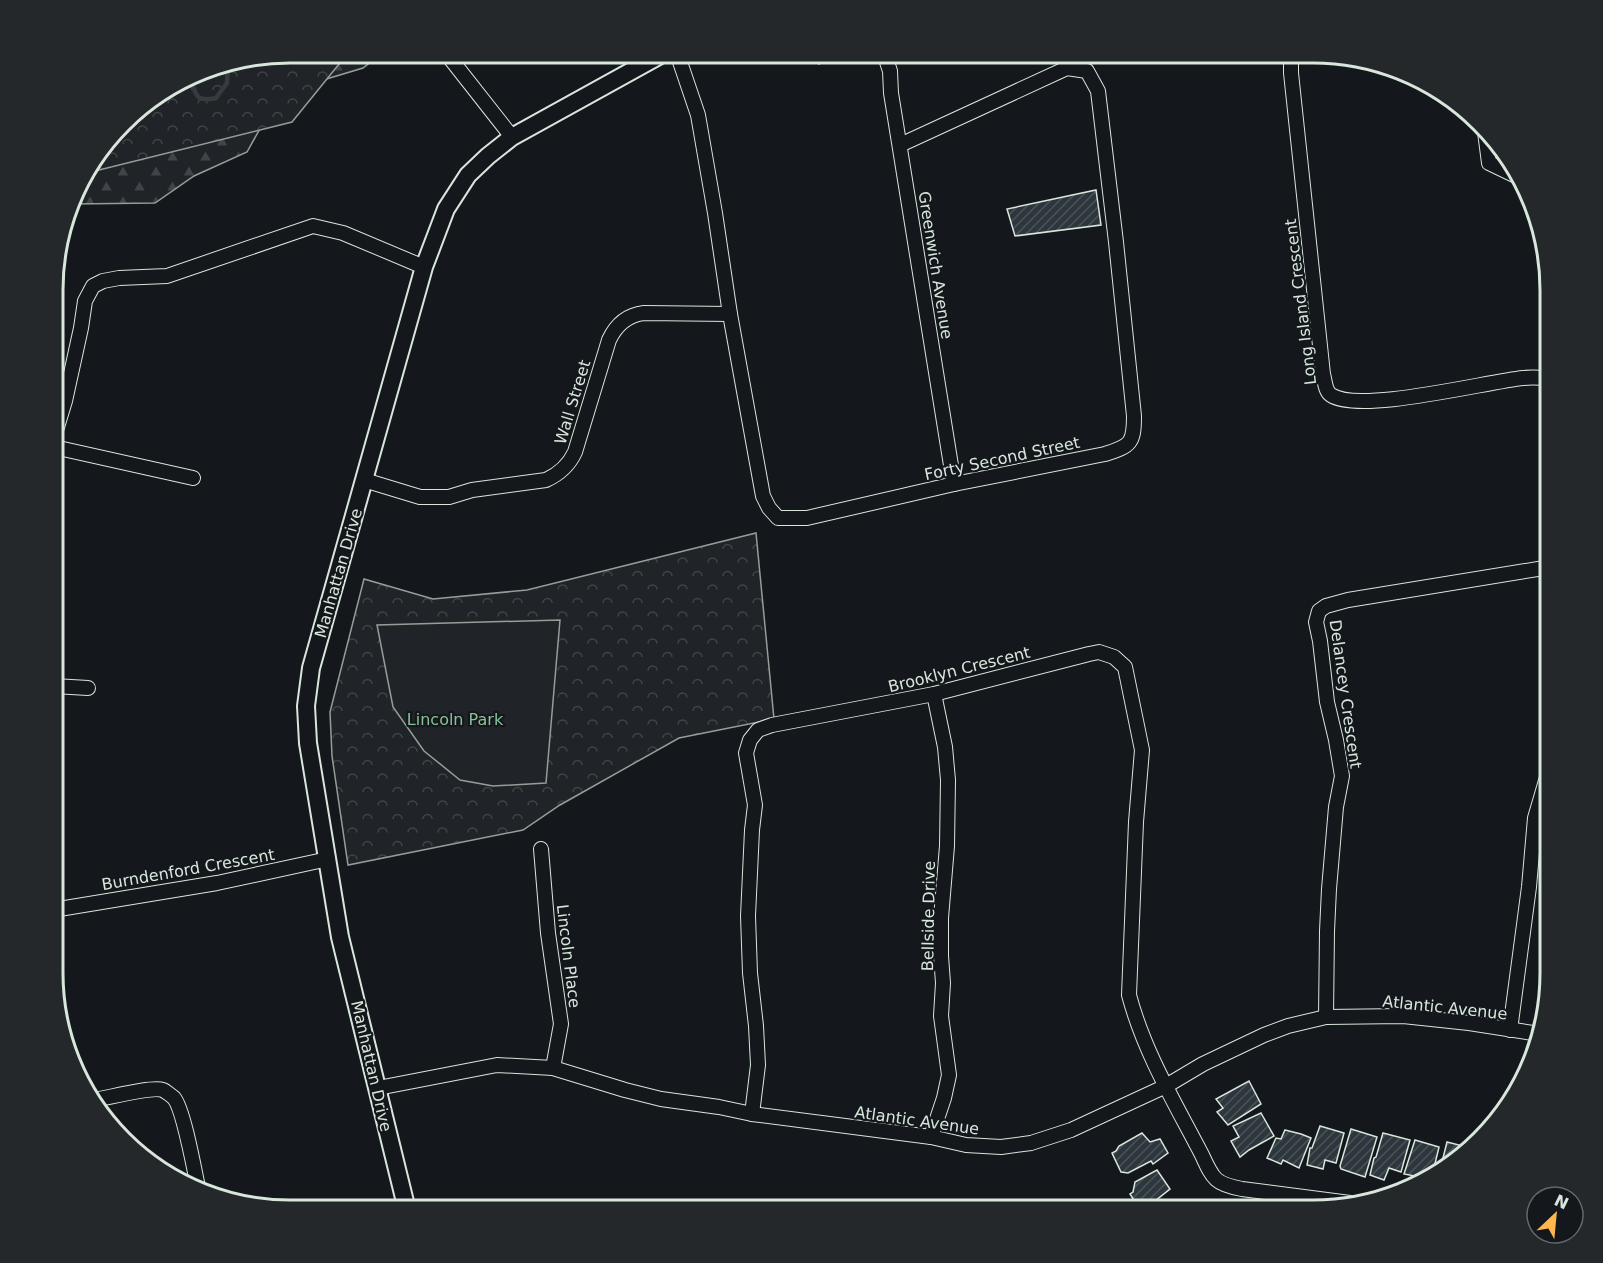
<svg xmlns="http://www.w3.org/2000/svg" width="1603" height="1263" font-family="'DejaVu Sans',sans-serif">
	<defs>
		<pattern id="forest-firs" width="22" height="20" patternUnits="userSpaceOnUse" patternTransform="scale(1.5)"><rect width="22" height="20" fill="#202428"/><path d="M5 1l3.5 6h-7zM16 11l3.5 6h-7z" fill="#404447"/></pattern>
		<pattern id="park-crowns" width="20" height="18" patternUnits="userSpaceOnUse" patternTransform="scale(1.5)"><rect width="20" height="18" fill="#202428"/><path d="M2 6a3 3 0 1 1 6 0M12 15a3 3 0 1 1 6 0" fill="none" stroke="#404447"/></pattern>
		<pattern id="building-hatch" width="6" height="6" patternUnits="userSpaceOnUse" patternTransform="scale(1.5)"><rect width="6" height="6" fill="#2c363c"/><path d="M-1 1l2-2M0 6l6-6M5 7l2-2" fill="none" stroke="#4a5358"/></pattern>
	</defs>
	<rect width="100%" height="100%" fill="#14181c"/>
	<polygon fill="url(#forest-firs)" stroke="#939e99" stroke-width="1.5" points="290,53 382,53 363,68 280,93 247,152 194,176 155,203 73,204 84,172 134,111 214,65"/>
	<g fill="url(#park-crowns)" stroke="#939e99" stroke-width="1.5">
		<polygon points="290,53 348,53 292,122 83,174 134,111 214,65"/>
		<polygon points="756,533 774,719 679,738 560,805 523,830 348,865 332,756 330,712 364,579 433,599 527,590"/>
	</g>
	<polygon fill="#202428" stroke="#939e99" stroke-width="1.5" points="560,620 546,783 493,786 460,780 424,751 393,707 377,625"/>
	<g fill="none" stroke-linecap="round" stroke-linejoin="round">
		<path stroke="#363b3e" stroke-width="4.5" d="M 190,79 L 192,80 C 195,97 198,102 216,98 L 227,83 L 228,63"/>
	</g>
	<g fill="url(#building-hatch)" stroke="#d8e6dc" stroke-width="1.5">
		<polygon points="813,53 839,53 819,64"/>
		<polygon points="1096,190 1101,225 1015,236 1007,209"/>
		<polygon points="1249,1081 1261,1104 1228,1125 1217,1112 1223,1108 1216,1099"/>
		<polygon points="1261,1113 1274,1136 1249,1150 1240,1157 1231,1141 1239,1137 1233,1126"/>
		<polygon points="1320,1126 1344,1133 1336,1163 1325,1160 1323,1169 1307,1165 1310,1148 1312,1148"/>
		<polygon points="1351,1129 1377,1137 1365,1177 1341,1169 1340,1166"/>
		<polygon points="1285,1130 1301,1134 1311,1138 1299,1168 1283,1160 1281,1164 1267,1158 1276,1138 1281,1139"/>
		<polygon points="1142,1133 1150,1142 1160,1139 1168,1153 1153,1164 1151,1161 1128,1173 1121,1172 1112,1153 1116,1151 1119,1146"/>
		<polygon points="1383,1133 1410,1140 1401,1172 1389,1168 1384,1180 1370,1175 1374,1158 1376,1157"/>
		<polygon points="1415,1140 1439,1147 1433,1172 1417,1183 1414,1182 1415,1176 1404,1174"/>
		<polygon points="1447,1142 1467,1147 1441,1166"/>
		<polygon points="1157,1170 1170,1189 1146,1208 1141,1201 1135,1202 1130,1194 1133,1192 1135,1182"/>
		<polygon points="1166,1202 1175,1210 1182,1202 1193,1210 1158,1210"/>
	</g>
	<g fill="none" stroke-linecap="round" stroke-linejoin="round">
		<g stroke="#d8e6dc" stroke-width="16">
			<g id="minor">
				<polyline points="446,53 512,137"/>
				<path d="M 677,53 L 698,115 L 715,213 L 730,314 L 763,496 L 769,508 L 778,518 L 807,518 L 954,484 L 1105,454 C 1131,446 1134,443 1134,416 L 1116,242 L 1098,91 L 1087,71 L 1067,68 L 900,145"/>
				<polyline points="884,53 890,71 891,93 954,484"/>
				<path d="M 1291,53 L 1291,73 L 1323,374 C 1325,381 1325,391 1331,395 C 1359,414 1485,382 1523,378 C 1532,377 1541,378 1550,378"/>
				<polyline points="1485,132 1489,163 1514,175 1518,175"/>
				<polyline points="54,437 65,401 81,328 85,301 93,286 103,281 119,278 167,276 313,226 343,233 424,267"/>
				<polyline points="54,447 193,478"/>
				<path d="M 364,480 L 420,497 L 449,497 L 472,490 L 546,480 C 559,474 569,465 575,452 L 609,340 C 616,325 627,315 644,313 L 730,314"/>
				<polyline points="54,686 88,688"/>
				<polyline points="541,849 548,933 561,1024 553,1068"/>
				<polyline points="53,910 217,883 328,859"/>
				<polyline points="1326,1017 1327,931 1329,889 1336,807 1342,776 1336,740 1327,702 1320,641 1316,622 1319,611 1326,606 1348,600 1550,567"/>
				<polyline points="1510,1030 1529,887 1535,818 1550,767"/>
				<polyline points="378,1088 497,1065 553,1068 625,1090 661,1099 719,1107 752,1114 931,1137 966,1145 1001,1147 1031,1143 1071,1130 1166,1086 1203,1064 1264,1035 1288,1026 1326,1017 1403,1016 1469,1023 1539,1034"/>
				<path d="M 94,1100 C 108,1098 152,1086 163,1090 C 165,1091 172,1096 174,1098 C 184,1110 195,1174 199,1192"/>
				<path d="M 752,1114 L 758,1065 L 756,1026 L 750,973 L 748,916 L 752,830 L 755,805 L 746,753 L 750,740 L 758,730 L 772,725 L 934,694 L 1089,654 L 1099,652 L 1114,657 L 1125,667 L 1142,750 L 1136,822 L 1129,995 C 1144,1052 1175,1103 1202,1155 C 1213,1179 1215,1184 1242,1189 L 1350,1203"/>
				<polyline points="931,1137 944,1098 949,1075 941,1016 943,983 941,956 941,918 947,846 948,780 945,747 934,694"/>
			</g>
		</g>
		<g stroke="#d8e6dc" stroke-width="20">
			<polyline id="tertiary" points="407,1210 340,937 308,743 306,706 311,668 424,267 446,209 468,175 488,156 512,137 664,53"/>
		</g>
		<use href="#minor" stroke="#14181c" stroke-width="14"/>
		<use href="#tertiary" stroke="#14181c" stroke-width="16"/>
	</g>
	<g text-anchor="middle" stroke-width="4.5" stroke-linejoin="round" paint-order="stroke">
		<g font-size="16" fill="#d8e6dc" stroke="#14181c">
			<text transform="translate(936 265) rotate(81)" y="6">Greenwich Avenue</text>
			<text transform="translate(1300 302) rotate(-97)" y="6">Long Island Crescent</text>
			<text transform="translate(572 402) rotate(-73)" y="6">Wall Street</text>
			<text transform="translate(1002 458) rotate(-12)" y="6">Forty Second Street</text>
			<text transform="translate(338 573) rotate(-74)" y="6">Manhattan Drive</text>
			<text transform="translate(959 669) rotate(-14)" y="6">Brooklyn Crescent</text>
			<text transform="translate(1346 694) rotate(82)" y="6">Delancey Crescent</text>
			<text transform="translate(188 869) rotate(-10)" y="6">Burndenford Crescent</text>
			<text transform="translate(928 916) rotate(-89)" y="6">Bellside Drive</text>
			<text transform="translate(569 956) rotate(83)" y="6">Lincoln Place</text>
			<text transform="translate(1445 1007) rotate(6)" y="6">Atlantic Avenue</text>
			<text transform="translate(372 1066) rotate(77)" y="6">Manhattan Drive</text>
			<text transform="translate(917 1120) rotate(8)" y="6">Atlantic Avenue</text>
		</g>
		<g font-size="16" fill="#8ac095" stroke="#14181c">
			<text x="455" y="725">Lincoln Park</text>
		</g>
	</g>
	<path d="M0 0H1603V1263H0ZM290 63H1313A227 227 0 0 1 1540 290V973A227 227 0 0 1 1313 1200H290A227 227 0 0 1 63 973V290A227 227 0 0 1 290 63Z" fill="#24282b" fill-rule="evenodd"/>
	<path fill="none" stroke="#d8e6dc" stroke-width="3" d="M290 63H1313A227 227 0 0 1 1540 290V973A227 227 0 0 1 1313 1200H290A227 227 0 0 1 63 973V290A227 227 0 0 1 290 63Z"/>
	<g transform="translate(1555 1215) rotate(26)"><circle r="28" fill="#14181c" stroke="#626a69" stroke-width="1.5"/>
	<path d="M0-4.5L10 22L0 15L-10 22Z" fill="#ffb74d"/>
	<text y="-9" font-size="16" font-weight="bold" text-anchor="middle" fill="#d8e6dc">N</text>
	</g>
</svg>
